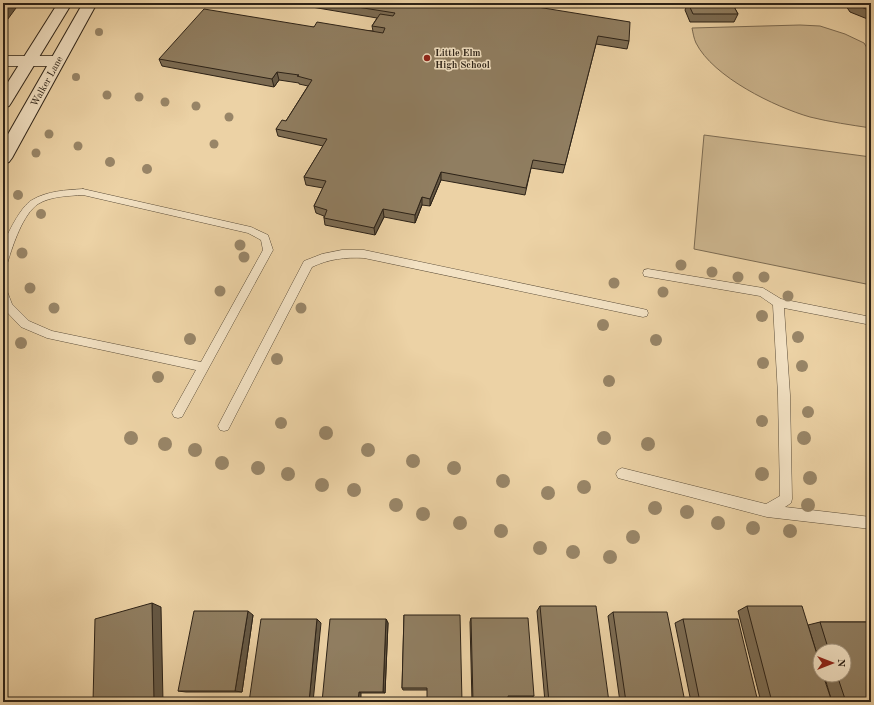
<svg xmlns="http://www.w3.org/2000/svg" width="874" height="705" font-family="'Old Standard TT',serif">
	<rect width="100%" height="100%" fill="#ecd2a5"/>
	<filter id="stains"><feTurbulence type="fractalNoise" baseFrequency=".005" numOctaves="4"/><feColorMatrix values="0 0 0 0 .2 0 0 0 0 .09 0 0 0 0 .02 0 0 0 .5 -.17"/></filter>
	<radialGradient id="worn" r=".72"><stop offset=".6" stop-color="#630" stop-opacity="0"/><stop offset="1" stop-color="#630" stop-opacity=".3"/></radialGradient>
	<g fill="#cbb48d" stroke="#7c6b52">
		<path d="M 800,25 L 820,26 L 845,34 L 864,43 L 871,54 L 871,128 C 851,125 830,122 810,117 C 775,107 713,77 696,43 C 694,39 693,33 692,28 Z"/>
		<polygon points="704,135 871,157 871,285 694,249"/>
	</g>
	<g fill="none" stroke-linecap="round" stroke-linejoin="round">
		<g stroke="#5c4e3a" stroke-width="1">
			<g id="lane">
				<path d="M 83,189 L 251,227 L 268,235 L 273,250 L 182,417 L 178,418 L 174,417 L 172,413 L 196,370 L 47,338 L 21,327 L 4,309 L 3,290 L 7,291 L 12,304 L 29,321 L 52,331 L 201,362 L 263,250 L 261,240 L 248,233 L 83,195 C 69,196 51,196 38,204 C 23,214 13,245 8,261 L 7,264 L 3,265 C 3,259 2,252 3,246 C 7,234 21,206 32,200 C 47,191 66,190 83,189 Z"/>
				<path d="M 342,250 L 364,250 L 643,309 L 647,310 L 648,313 L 647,316 L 643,317 L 364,258 C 345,257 329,259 312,267 L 228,430 L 224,431 L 220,430 L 218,426 L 220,422 L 304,261 L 322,254 Z"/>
				<polygon points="648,269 763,288 781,299 871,317 871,325 784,308 790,395 792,499 791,503 785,507 871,517 871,529 767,517 618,478 616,474 618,470 622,468 766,504 780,496 778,395 773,305 760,296 644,276 643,273 644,270"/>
			</g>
		</g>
		<g stroke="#5c4e3a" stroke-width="2">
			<polygon id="street" points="3,56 57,56 62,58 65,61 62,64 57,66 3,66"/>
		</g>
		<g stroke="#2c2217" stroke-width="2">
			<g id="secondary">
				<polygon points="58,3 72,3 11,103 9,106 3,108 3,90"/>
				<polygon points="83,3 97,3 12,158 9,162 3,164 3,143"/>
			</g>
		</g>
		<use href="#lane" fill="#f3e2c4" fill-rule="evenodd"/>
		<use href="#street" fill="#f3e2c4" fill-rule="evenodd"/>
		<use href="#secondary" fill="#f3e2c4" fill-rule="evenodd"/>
	</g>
	<g fill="#988567">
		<circle cx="99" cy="32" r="4"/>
		<circle cx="76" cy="77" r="4"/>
		<circle cx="107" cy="95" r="4.5"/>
		<circle cx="139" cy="97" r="4.5"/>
		<circle cx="165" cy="102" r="4.5"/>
		<circle cx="196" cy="106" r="4.5"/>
		<circle cx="229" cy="117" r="4.5"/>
		<circle cx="49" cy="134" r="4.5"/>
		<circle cx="214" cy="144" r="4.5"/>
		<circle cx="78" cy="146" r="4.5"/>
		<circle cx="36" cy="153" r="4.5"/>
		<circle cx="110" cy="162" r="5"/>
		<circle cx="147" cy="169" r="5"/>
		<circle cx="18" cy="195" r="5"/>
		<circle cx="41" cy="214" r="5"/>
		<circle cx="240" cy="245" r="5.5"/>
		<circle cx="22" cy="253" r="5.5"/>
		<circle cx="244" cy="257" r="5.5"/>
		<circle cx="681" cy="265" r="5.5"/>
		<circle cx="712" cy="272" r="5.5"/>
		<circle cx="738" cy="277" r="5.5"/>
		<circle cx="764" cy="277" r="5.5"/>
		<circle cx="614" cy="283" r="5.5"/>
		<circle cx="30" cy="288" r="5.5"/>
		<circle cx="220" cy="291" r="5.5"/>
		<circle cx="663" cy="292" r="5.5"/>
		<circle cx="788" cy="296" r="5.5"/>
		<circle cx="54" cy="308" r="5.5"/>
		<circle cx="301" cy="308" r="5.5"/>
		<circle cx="762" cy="316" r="6"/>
		<circle cx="603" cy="325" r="6"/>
		<circle cx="798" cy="337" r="6"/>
		<circle cx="190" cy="339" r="6"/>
		<circle cx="656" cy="340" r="6"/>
		<circle cx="21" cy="343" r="6"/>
		<circle cx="277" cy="359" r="6"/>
		<circle cx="763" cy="363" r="6"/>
		<circle cx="802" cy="366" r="6"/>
		<circle cx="158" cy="377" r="6"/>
		<circle cx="609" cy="381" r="6"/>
		<circle cx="808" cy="412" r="6"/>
		<circle cx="762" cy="421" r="6"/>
		<circle cx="281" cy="423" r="6"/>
		<circle cx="326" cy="433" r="7"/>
		<circle cx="131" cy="438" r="7"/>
		<circle cx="604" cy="438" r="7"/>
		<circle cx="804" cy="438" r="7"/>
		<circle cx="165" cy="444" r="7"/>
		<circle cx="648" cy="444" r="7"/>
		<circle cx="195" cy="450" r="7"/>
		<circle cx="368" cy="450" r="7"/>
		<circle cx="413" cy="461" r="7"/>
		<circle cx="222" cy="463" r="7"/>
		<circle cx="258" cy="468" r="7"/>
		<circle cx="454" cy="468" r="7"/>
		<circle cx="288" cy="474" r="7"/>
		<circle cx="762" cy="474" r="7"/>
		<circle cx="810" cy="478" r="7"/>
		<circle cx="503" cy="481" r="7"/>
		<circle cx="322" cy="485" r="7"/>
		<circle cx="584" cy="487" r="7"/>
		<circle cx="354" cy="490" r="7"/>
		<circle cx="548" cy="493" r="7"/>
		<circle cx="396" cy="505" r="7"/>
		<circle cx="808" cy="505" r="7"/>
		<circle cx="655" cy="508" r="7"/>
		<circle cx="687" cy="512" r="7"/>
		<circle cx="423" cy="514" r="7"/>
		<circle cx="460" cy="523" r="7"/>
		<circle cx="718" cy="523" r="7"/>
		<circle cx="753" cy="528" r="7"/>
		<circle cx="501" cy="531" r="7"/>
		<circle cx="790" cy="531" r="7"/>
		<circle cx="633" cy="537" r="7"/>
		<circle cx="540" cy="548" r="7"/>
		<circle cx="573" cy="552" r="7"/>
		<circle cx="610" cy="557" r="7"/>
	</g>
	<g fill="#7c6c53" stroke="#2c2217">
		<polygon points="288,3 535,3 534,6 629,41 627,49 596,44 563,173 531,168 525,195 441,180 430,206 422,205 415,223 384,217 375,235 325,225 324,218 324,216 316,213 314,206 323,188 306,185 304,177 323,146 278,136 276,129 286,121 308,86 299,84 299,83 279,80 274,87 162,66 159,59 314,27 373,31 372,26 377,18"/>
		<polygon points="688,3 732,3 738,14 734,22 690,22 685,10"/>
		<polygon points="844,3 871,3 871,19 870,20 850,12"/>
		<polygon points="540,606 609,702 545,702 537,611"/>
		<polygon points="747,606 832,702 761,702 738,611"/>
		<polygon points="613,612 685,702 620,702 608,616"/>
		<polygon points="253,615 242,692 186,692 178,691"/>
		<polygon points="404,615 462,702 427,690 403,690 402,688"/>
		<polygon points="471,618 534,696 531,697 508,697 508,702 472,702 470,622"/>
		<polygon points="386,619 388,623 385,693 361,693 322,702"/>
		<polygon points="683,619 758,702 691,702 675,623"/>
		<polygon points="820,622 871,622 871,702 832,702 824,675 844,675 844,651 820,651 820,664 808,625"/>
	</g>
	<g fill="#655844" stroke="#2c2217">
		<polygon points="10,3 13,3 16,8 5,23 3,20 3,12"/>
		<polygon points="533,3 535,3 530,13 531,6"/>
		<polygon points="277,72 279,80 274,87 272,79"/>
		<polygon points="441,172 441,180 430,206 430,199"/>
		<polygon points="422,197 422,205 415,223 415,215"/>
		<polygon points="383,209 384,217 375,235 374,228"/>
		<polygon points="152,603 161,607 163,702 148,702"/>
		<polygon points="248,611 253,615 242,692 235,691"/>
		<polygon points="317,619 321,623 313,702 309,702"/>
		<polygon points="386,619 388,623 385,693 383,692"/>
		<polygon points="359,692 361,693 361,702 358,702"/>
	</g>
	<g fill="#907e61" stroke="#2c2217">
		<polygon points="3,3 10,3 3,12"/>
		<polygon points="332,3 533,3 531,6 630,22 629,41 598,36 565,165 533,160 526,188 441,172 430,199 422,197 415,215 383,209 374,228 324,218 327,210 314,206 326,181 304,177 327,139 276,129 282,120 286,121 312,80 297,76 299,75 277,72 272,79 159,59 204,9 314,27 317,22 383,33 385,28 372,26 380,14 393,16 395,13"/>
		<polygon points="688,3 732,3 738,14 693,14"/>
		<polygon points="854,3 871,3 871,11 854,4"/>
		<polygon points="152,603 154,700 148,702 93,702 95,619"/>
		<polygon points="540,606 596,606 609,702 549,702"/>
		<polygon points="747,606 802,606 820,664 820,675 823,675 832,702 772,702"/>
		<polygon points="194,611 248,611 235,691 178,691"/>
		<polygon points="613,612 667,612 685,702 626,702"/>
		<polygon points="404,615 460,615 462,702 427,702 427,688 402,688"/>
		<polygon points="471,618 528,618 534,696 508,696 508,702 473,702"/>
		<polygon points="261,619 317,619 309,702 249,702"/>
		<polygon points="330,619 386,619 383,692 359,692 358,702 322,702"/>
		<polygon points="683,619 738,619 758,702 700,702"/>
		<polygon points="820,622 871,622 871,702 846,702 837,675 844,675 844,651 829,651"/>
	</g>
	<circle fill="#8f2418" stroke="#f3e2c4" stroke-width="1.5" cx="427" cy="58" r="4"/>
	<g text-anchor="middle" stroke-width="3" stroke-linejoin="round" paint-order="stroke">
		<g font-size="10" font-weight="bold" fill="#2c2217" stroke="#f3e2c4" text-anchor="start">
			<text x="435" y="56">Little Elm<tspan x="435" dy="12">High School</tspan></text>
		</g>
		<g font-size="10" fill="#2c2217" stroke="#f3e2c4">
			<text transform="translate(46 81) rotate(-61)" y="4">Walker Lane</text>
		</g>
	</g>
	<rect width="874" height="705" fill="none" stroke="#ecd2a5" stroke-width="16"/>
	<rect x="4" y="4" width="866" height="697" fill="none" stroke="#2c2217" stroke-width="2"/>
	<rect x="8" y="8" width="858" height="689" fill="none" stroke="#2c2217"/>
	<g transform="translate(832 663) rotate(90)"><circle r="19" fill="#f3e2c4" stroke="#a3957f"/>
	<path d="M0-3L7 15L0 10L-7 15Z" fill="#8f2418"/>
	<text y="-6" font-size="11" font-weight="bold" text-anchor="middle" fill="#2c2217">N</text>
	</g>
	<rect width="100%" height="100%" filter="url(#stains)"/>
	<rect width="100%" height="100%" fill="url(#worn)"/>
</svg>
